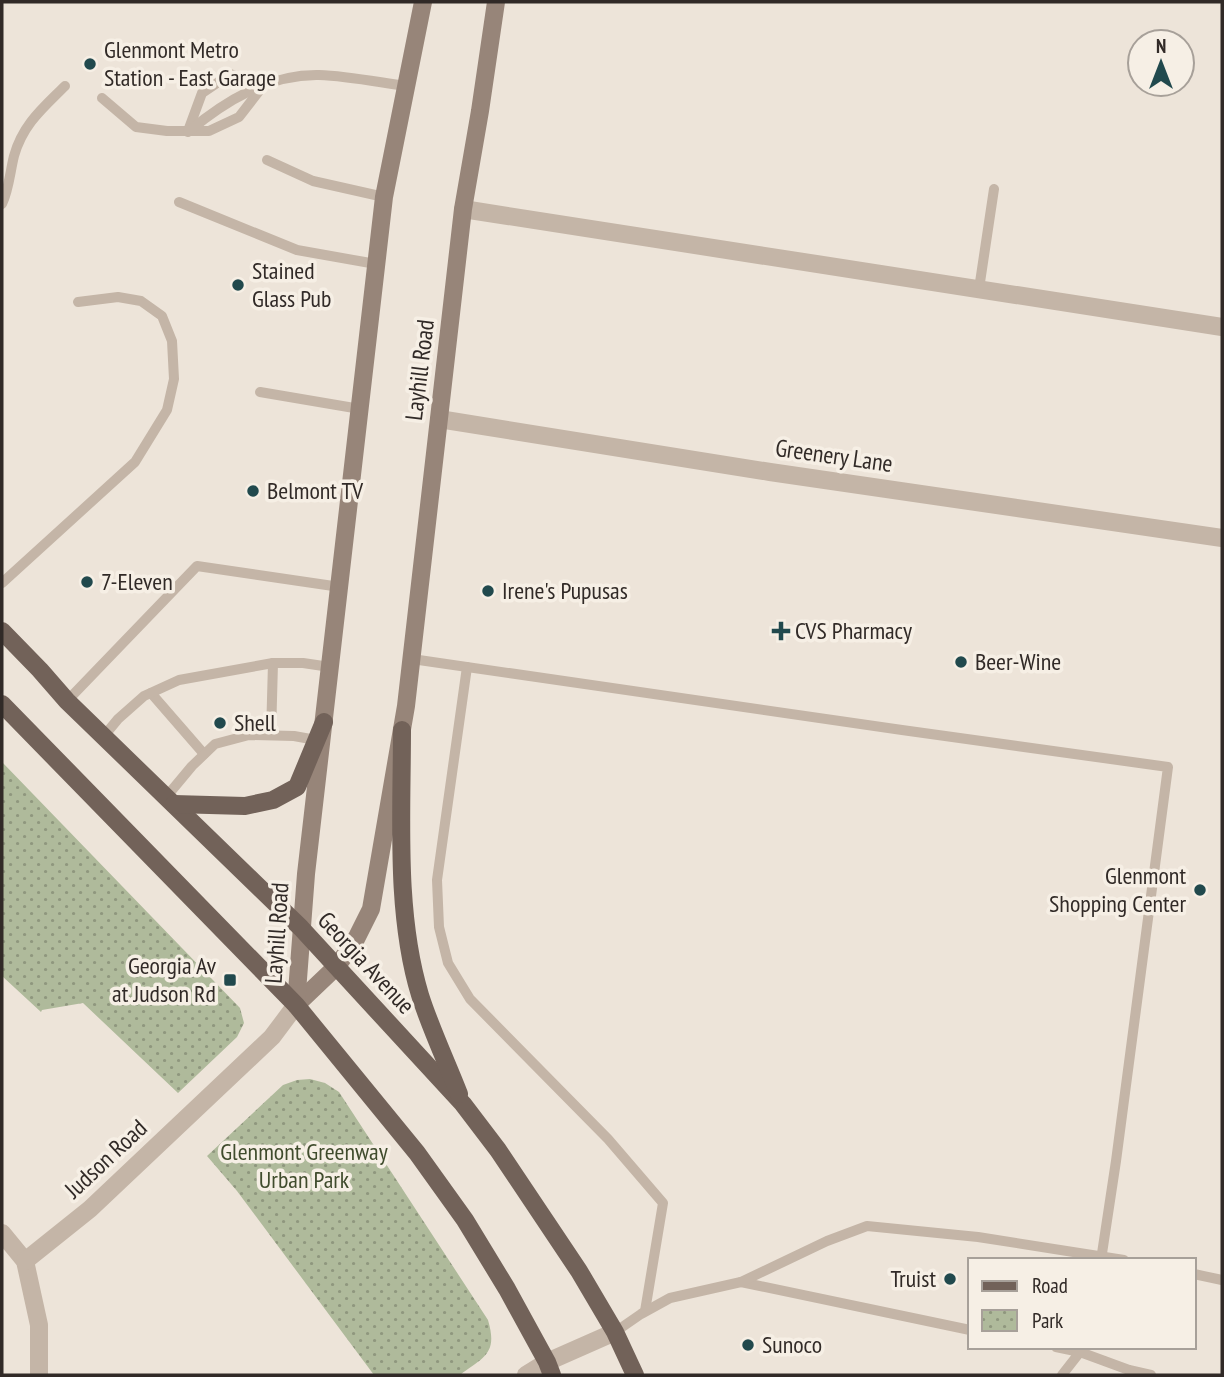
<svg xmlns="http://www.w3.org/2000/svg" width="1224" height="1377" font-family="'PT Sans Narrow',sans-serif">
	<defs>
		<pattern id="park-dots" width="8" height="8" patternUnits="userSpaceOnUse" patternTransform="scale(1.75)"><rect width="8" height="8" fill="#afba9b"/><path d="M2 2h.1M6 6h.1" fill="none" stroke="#8f977e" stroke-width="1.8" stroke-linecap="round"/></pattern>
	</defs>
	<rect width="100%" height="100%" fill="#ede4d9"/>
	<g fill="url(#park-dots)">
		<polygon points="2,762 240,1008 244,1023 237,1037 178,1093 83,1003 42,1010 41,1012 2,976"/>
		<path d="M 310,1079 L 325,1083 L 339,1092 L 488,1320 C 498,1354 484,1357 460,1375 L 374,1375 L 237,1191 L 207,1156 L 283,1085 L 297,1080 Z"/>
	</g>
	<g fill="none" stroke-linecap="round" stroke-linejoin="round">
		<g stroke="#c4b5a7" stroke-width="10">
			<polyline points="102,98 136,127 167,131 209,131 239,117 263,86"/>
			<polyline points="188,131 202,93 230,74 263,86"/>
			<path d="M 188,132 C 225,101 269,74 319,75 C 348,76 377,82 406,86"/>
			<polyline points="267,160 313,181 384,197"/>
			<polyline points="179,202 297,250 376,264"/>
			<path d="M 2,204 C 9,189 10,172 14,156 C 23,124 43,108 65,86"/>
			<polyline points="979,289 994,189"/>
			<polyline points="260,392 360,409"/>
			<polyline points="2,583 135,462 167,410 174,379 172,341 162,316 141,301 118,297 78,302"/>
			<polyline points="412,659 902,730 1168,767 1116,1161 1101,1260"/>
			<polyline points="467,667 437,880 439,927 448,963 470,999 608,1139 663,1203 645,1311"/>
			<polyline points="151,693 204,754"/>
			<polyline points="67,701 197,566 340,587"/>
			<polyline points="271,735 273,663"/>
			<polyline points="104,736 118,719 144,696 179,680 273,663 303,663 330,667"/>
			<polyline points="167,796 192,766 215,744 249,735 294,736 316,740"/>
			<polyline points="1194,1274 1222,1280"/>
			<polyline points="741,1282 970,1330"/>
			<polyline points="615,1332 641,1314 670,1298 741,1282 827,1241 867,1226 978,1237 1124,1260"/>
			<polyline points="1056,1347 1080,1352 1081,1347"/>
			<polyline points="1062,1375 1080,1352 1129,1370 1151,1375"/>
		</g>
		<g stroke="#c4b5a7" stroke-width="18">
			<polyline points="463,209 1222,327"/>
			<polyline points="439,419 770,472 1222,538"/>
			<polyline points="2,1233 25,1261 39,1325 39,1375"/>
			<polyline points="25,1261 90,1209 272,1037 296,1005"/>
			<polyline points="526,1375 547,1362 615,1332"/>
		</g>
		<g stroke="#978579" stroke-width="18">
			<polyline points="296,1005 337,966 355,941 371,909 406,706 463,209 480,111 496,2"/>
			<polyline points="296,1005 306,874 384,197 423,2"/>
		</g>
		<g stroke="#726259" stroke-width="18">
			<polyline points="2,631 40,670 67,701 301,928 463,1104 498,1150 579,1271 615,1332 635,1375"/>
			<polyline points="2,704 296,1005 417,1153 465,1220 507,1289 547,1362 552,1375"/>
			<path d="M 402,730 C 402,815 395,913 420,995 C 430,1027 447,1063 459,1094"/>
			<polyline points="174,804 245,806 273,800 297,787 324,722"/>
		</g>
	</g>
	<g fill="#21494d" stroke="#f6efe5" stroke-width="2.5">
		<circle cx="90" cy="64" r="7"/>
		<circle cx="238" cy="285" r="7"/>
		<circle cx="253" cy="491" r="7"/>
		<circle cx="87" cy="582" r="7"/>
		<circle cx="488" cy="591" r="7"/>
		<path d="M777.5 620.5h7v7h7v7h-7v7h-7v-7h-7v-7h7z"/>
		<circle cx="961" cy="662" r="7"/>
		<circle cx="220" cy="723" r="7"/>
		<circle cx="1200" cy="890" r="7"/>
		<rect x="223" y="973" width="14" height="14" rx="3.5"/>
		<circle cx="950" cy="1279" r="7"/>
		<circle cx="748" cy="1345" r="7"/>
	</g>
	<g text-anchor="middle" stroke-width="7" stroke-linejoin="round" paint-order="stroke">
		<g font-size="24" fill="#312a27" stroke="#f6efe5" text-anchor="start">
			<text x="104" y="58">Glenmont Metro<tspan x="104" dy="28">Station - East Garage</tspan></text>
			<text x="252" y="279">Stained<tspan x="252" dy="28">Glass Pub</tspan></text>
			<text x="267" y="499">Belmont TV</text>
			<text x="101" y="590">7-Eleven</text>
			<text x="502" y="599">Irene's Pupusas</text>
			<text x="795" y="639">CVS Pharmacy</text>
			<text x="975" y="670">Beer-Wine</text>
			<text x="234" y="731">Shell</text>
			<text x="1186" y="884" text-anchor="end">Glenmont<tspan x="1186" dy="28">Shopping Center</tspan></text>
			<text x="216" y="974" text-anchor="end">Georgia Av<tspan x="216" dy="28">at Judson Rd</tspan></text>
			<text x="936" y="1287" text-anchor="end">Truist</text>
			<text x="762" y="1353">Sunoco</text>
		</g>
		<g font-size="24" fill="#312a27" stroke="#f6efe5">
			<text transform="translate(420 370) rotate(-83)" y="8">Layhill Road</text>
			<text transform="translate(834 456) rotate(8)" y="8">Greenery Lane</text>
			<text transform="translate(277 933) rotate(-86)" y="8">Layhill Road</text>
			<text transform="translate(366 963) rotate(47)" y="8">Georgia Avenue</text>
			<text transform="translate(106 1159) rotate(-43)" y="8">Judson Road</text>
		</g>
		<g font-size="24" fill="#404c2d" stroke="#f6efe5">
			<text x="304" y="1160">Glenmont Greenway<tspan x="304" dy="28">Urban Park</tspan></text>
		</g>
	</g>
	<rect width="1224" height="1377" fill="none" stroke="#312a27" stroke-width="7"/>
	<rect x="968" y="1258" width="228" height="91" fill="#f6efe5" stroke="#a7a099" stroke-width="2"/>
	<rect x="982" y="1281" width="35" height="10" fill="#726259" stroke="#a7a099" stroke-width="2"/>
	<text x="1032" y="1293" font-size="21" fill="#312a27">Road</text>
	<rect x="982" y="1310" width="35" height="21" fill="url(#park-dots)" stroke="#a7a099" stroke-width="2"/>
	<text x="1032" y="1328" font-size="21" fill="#312a27">Park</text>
	<g transform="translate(1161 63)"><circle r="33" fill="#f6efe5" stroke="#a7a099" stroke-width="2"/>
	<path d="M0-5L12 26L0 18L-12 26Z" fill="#21494d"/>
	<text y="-10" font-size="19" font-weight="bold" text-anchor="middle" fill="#312a27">N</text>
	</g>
</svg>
